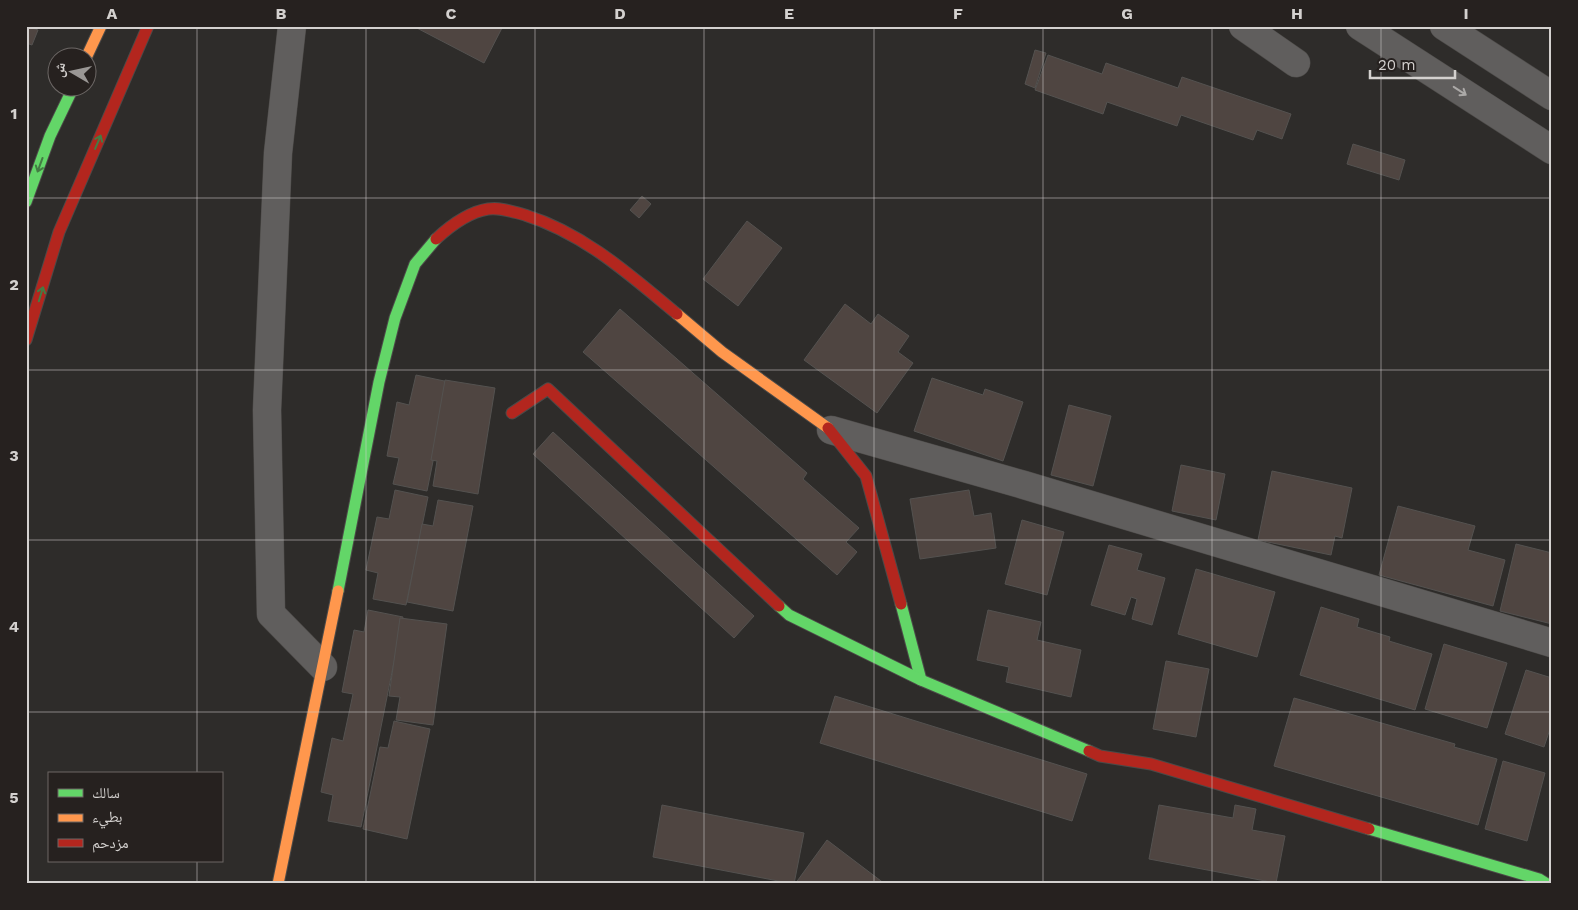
<svg xmlns="http://www.w3.org/2000/svg" width="1578" height="910" font-family="'Work Sans','Noto Naskh Arabic',sans-serif">
	<rect width="100%" height="100%" fill="#2e2c2a"/>
	<g fill="#4f4541" stroke="#545250">
		<polygon points="26,26 38,30 32,45 26,43"/>
		<polygon points="413,26 503,26 484,63"/>
		<polygon points="1035,50 1046,53 1035,88 1025,84"/>
		<polygon points="1048,55 1102,74 1106,63 1178,88 1182,77 1291,114 1282,139 1257,130 1253,140 1181,115 1177,126 1107,102 1103,114 1035,90"/>
		<polygon points="1353,144 1405,160 1399,180 1347,164"/>
		<polygon points="642,196 651,204 639,218 630,210"/>
		<polygon points="747,221 782,248 738,306 703,279"/>
		<polygon points="845,304 871,324 878,314 909,336 898,352 913,363 877,413 804,360"/>
		<polygon points="620,309 807,473 803,479 859,528 846,542 857,552 837,575 583,352"/>
		<polygon points="416,375 449,382 427,491 393,484 399,458 387,456 397,402 409,405"/>
		<polygon points="932,378 983,395 985,389 1023,402 1003,461 914,431"/>
		<polygon points="445,380 495,388 478,494 433,486 437,461 431,460"/>
		<polygon points="1069,405 1111,416 1093,486 1051,475"/>
		<polygon points="553,432 754,616 734,638 533,454"/>
		<polygon points="1181,465 1225,474 1216,520 1172,511"/>
		<polygon points="1272,471 1352,488 1342,538 1335,536 1331,555 1258,540"/>
		<polygon points="395,490 428,497 406,605 373,599 378,573 366,570 377,517 389,519"/>
		<polygon points="969,490 974,516 991,513 996,548 920,559 910,499"/>
		<polygon points="438,500 473,506 453,611 407,602 422,524 433,526"/>
		<polygon points="1398,506 1475,526 1468,550 1505,560 1493,606 1379,575"/>
		<polygon points="1022,520 1064,532 1047,595 1005,584"/>
		<polygon points="1516,544 1552,553 1552,624 1500,611"/>
		<polygon points="1109,545 1142,554 1137,570 1165,578 1152,625 1132,619 1137,599 1131,597 1125,615 1091,605"/>
		<polygon points="1196,569 1275,592 1257,657 1178,634"/>
		<polygon points="1321,607 1359,619 1357,627 1390,637 1389,641 1432,654 1415,710 1300,675"/>
		<polygon points="368,610 403,617 361,827 328,821 333,795 321,792 332,738 343,741 353,694 342,692 354,630 364,632"/>
		<polygon points="988,610 1041,622 1037,640 1081,650 1071,697 1006,682 1009,667 977,660"/>
		<polygon points="400,618 447,624 433,725 396,720 400,697 389,696"/>
		<polygon points="1444,644 1507,663 1487,728 1425,709"/>
		<polygon points="1166,661 1209,669 1196,737 1153,729"/>
		<polygon points="1526,670 1552,678 1552,723 1544,747 1505,734"/>
		<polygon points="835,696 1087,774 1072,821 820,743"/>
		<polygon points="1294,698 1455,744 1454,747 1497,759 1478,825 1274,766"/>
		<polygon points="394,721 430,729 407,839 363,829 380,747 388,748"/>
		<polygon points="1503,761 1545,773 1527,841 1485,829"/>
		<polygon points="662,805 804,833 794,884 653,857"/>
		<polygon points="1159,805 1233,818 1235,805 1256,809 1252,830 1285,836 1276,883 1149,859"/>
		<polygon points="827,840 885,884 795,884"/>
	</g>
	<g fill="none" stroke-linecap="round" stroke-linejoin="round">
		<g stroke="#4c4a48" stroke-width="29">
			<g id="street">
				<polyline points="292,26 278,153 267,410 271,614 323,667"/>
				<polyline points="1243,26 1296,63"/>
				<polyline points="1360,26 1552,150"/>
				<polyline points="1444,26 1552,96"/>
				<polyline points="831,430 1024,485 1552,643"/>
			</g>
		</g>
		<g stroke="#4c4a48" stroke-width="13">
			<g id="fast">
				<polyline points="26,202 50,136 73,88"/>
				<polyline points="338,591 379,382 395,318 415,264 436,239"/>
				<polyline points="901,604 921,680"/>
				<polyline points="779,606 789,615 921,680 1089,751"/>
				<polyline points="1369,829 1539,879 1547,884"/>
			</g>
		</g>
		<g stroke="#4c4a48" stroke-width="13">
			<g id="slow">
				<polyline points="86,58 101,26"/>
				<polyline points="677,314 722,352 828,428"/>
				<polyline points="278,884 338,591"/>
			</g>
		</g>
		<g stroke="#4c4a48" stroke-width="13">
			<g id="jam">
				<path d="M 436,239 C 450,226 469,212 488,209 C 501,207 513,212 525,215 C 585,234 630,275 677,314"/>
				<polyline points="26,340 59,232 148,26"/>
				<polyline points="512,413 548,389 779,606"/>
				<polyline points="828,428 866,476 901,604"/>
				<polyline points="1089,751 1100,756 1151,764 1369,829"/>
			</g>
		</g>
		<use href="#street" stroke="#605e5d" stroke-width="28"/>
		<use href="#fast" stroke="#63d668" stroke-width="11"/>
		<use href="#slow" stroke="#ff974d" stroke-width="11"/>
		<use href="#jam" stroke="#b3261e" stroke-width="11"/>
	</g>
	<defs><path id="oneway-shaft" d="M-6 0H5M1.5-3L5.5 0L1.5 3" fill="none" stroke-width="1.6" stroke-linecap="round" stroke-linejoin="round" transform="scale(1.25)"/></defs>
	<use stroke="#aba9a7" href="#oneway-shaft" transform="translate(1460 91) rotate(33)"/>
	<g stroke="#447c44">
		<use href="#oneway-shaft" transform="translate(98 142) rotate(-67)"/>
		<use href="#oneway-shaft" transform="translate(40 165) rotate(110)"/>
		<use href="#oneway-shaft" transform="translate(41 294) rotate(-73)"/>
	</g>
	<path fill="none" stroke="#d4d1cf" stroke-width="1" stroke-opacity="0.55" d="M 197,26 L 197,774M 366,26 L 366,884M 535,26 L 535,884M 704,26 L 704,884M 874,26 L 874,884M 1043,26 L 1043,884M 1212,26 L 1212,884M 1381,26 L 1381,884M 26,198 L 1552,198M 26,370 L 1552,370M 26,540 L 1552,540M 26,712 L 1552,712M 197,861 L 197,884"/>
	<rect width="1578" height="910" fill="none" stroke="#26211f" stroke-width="55"/>
	<rect x="48" y="772" width="175" height="90" fill="#26211f" stroke="#6c6765"/>
	<rect x="58" y="789" width="25" height="8" fill="#63d668" stroke="#6c6765"/>
	<text x="92" y="798" font-size="15" fill="#d4d1cf">سالك</text>
	<rect x="58" y="814" width="25" height="8" fill="#ff974d" stroke="#6c6765"/>
	<text x="92" y="822" font-size="15" fill="#d4d1cf">بطيء</text>
	<rect x="58" y="839" width="25" height="8" fill="#b3261e" stroke="#6c6765"/>
	<text x="92" y="848" font-size="15" fill="#d4d1cf">مزدحم</text>
	<g transform="translate(72 72) rotate(279)"><circle r="24" fill="#26211f" stroke="#6c6765"/>
	<path d="M0-4L9 19L0 12L-9 19Z" fill="#9a9795"/>
	<text y="-8" font-size="14" font-weight="bold" text-anchor="middle" fill="#d4d1cf">ش</text>
	</g>
	<path d="M1370 70v8h85v-8" fill="none" stroke="#d4d1cf" stroke-width="2.5"/>
	<text x="1378" y="70" font-size="15" fill="#d4d1cf" stroke="#26211f" stroke-width="4" paint-order="stroke">20 m</text>
	<rect x="28" y="28" width="1522" height="854" fill="none" stroke="#d4d1cf" stroke-width="2"/>
	<g font-size="16" text-anchor="middle" font-weight="bold" fill="#d4d1cf">
		<text x="112" y="19">A</text>
		<text x="281" y="19">B</text>
		<text x="451" y="19">C</text>
		<text x="620" y="19">D</text>
		<text x="789" y="19">E</text>
		<text x="958" y="19">F</text>
		<text x="1127" y="19">G</text>
		<text x="1297" y="19">H</text>
		<text x="1466" y="19">I</text>
		<text x="14" y="119">1</text>
		<text x="14" y="290">2</text>
		<text x="14" y="461">3</text>
		<text x="14" y="632">4</text>
		<text x="14" y="803">5</text>
	</g>
</svg>
